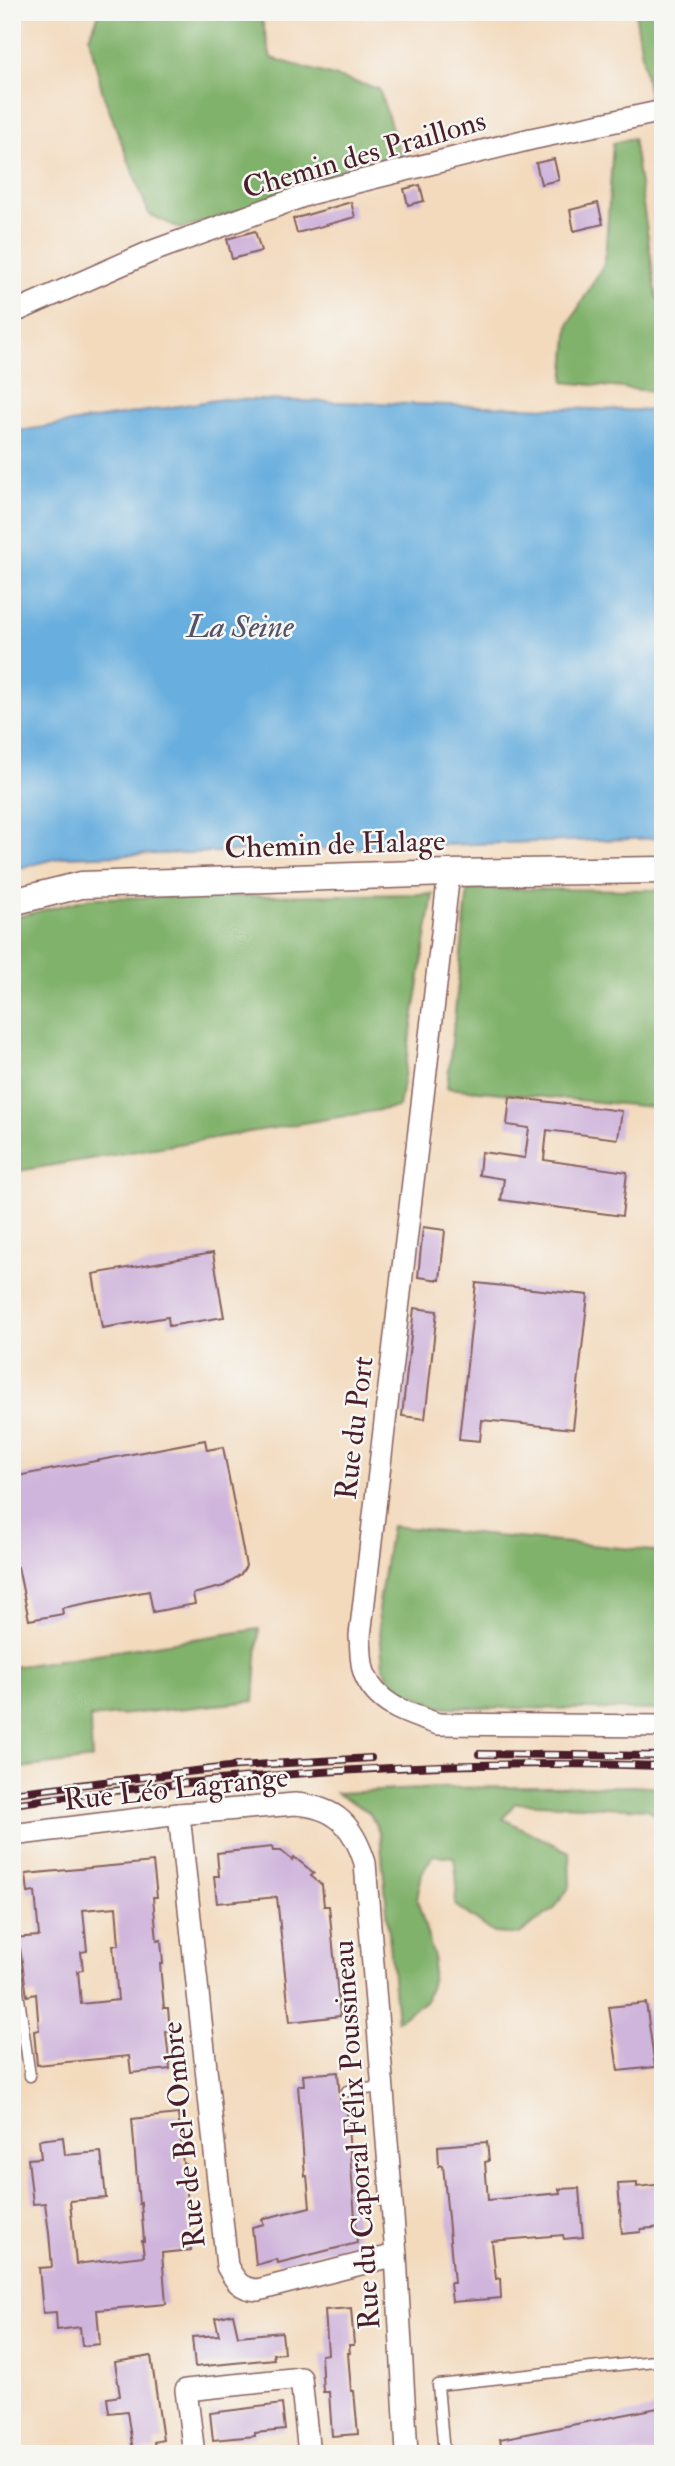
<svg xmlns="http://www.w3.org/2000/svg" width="675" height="2466" font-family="'IM FELL Double Pica',serif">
	<rect width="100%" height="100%" fill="#f6f6f2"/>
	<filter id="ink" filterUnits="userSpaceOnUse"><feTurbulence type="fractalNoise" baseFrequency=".0143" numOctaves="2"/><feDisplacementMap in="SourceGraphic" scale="14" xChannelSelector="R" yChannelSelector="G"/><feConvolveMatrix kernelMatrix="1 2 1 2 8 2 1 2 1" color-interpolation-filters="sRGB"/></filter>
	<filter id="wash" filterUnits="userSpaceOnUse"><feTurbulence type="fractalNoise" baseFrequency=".00686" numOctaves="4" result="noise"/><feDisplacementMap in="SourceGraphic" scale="28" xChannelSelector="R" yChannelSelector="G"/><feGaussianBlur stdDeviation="1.57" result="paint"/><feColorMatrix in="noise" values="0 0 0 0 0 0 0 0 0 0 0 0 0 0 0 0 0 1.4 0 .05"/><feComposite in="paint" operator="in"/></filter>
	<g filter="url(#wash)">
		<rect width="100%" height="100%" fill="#f3dabd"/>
		<g fill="#81b26c" stroke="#66684c" stroke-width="2">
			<polygon points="100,12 260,12 271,58 379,89 402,159 181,229 149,214 103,94 89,37"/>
			<polygon points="635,12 663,12 663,119 653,122"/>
			<polygon points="633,138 657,298 663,301 661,392 564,382 569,324 605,262 613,143"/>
			<polygon points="468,889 663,890 663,1108 447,1088"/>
			<polygon points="433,894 399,1107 12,1172 12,918 91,898"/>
			<polygon points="391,1526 663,1552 663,1710 440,1707 392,1685 383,1666 378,1610"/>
			<polygon points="259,1629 254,1701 90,1718 92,1759 12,1769 12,1667"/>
			<polygon points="633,1786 663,1788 663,1820 647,1809 515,1803 503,1819 569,1852 570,1886 554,1909 518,1935 494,1933 455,1905 457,1883 454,1857 433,1855 422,1873 417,1899 434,1958 431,1985 425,2001 397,2021 380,1833 369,1812 336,1793 441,1788"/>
		</g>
		<polygon fill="#68aede" stroke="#596684" stroke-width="2" points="223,399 663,411 663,838 63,857 12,870 12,432"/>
		<g id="blocks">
			<g fill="#cfb4db" fill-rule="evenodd">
				<polygon points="554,159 559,180 541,184 536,163"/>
				<polygon points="420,185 424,201 408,205 404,189"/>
				<polygon points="351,202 355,217 297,233 293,219"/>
				<polygon points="598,203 603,224 574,231 570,210"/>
				<polygon points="255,231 261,251 232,259 227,239"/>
				<polygon points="510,1097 622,1111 618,1139 547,1130 544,1160 627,1172 622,1216 501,1200 504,1179 479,1175 481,1152 525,1158 529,1128 507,1125"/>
				<polygon points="423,1227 445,1230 440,1280 418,1277"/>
				<polygon points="213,1253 224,1317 169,1326 168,1317 102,1328 93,1274"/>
				<polygon points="476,1283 588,1295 573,1429 482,1420 480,1441 459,1439"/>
				<polygon points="414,1308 437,1311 425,1419 402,1416"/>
				<polygon points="205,1440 207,1450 223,1447 246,1566 241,1574 224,1586 193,1594 195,1604 153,1612 149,1591 62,1608 63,1614 29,1620 18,1567 12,1568 12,1477"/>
				<polygon points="272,1847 273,1851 281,1851 292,1860 294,1857 314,1873 311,1876 322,1885 324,1906 329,1906 340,2016 290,2022 277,1897 217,1903 214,1876 219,1876 217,1853"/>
				<path d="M 153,1862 L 157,1897 L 153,1897 L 157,1941 L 161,1940 L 163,1964 L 160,1964 L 164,2008 L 168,2008 L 170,2031 L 166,2032 L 170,2069 L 131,2073 L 129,2056 L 37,2065 L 34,2031 L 39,2030 L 36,1994 L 27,1996 L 20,1948 L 18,1944 L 12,1941 L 12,1938 L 39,1936 L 35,1892 L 28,1893 L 26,1874 ZM 116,1907 L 119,1945 L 113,1945 L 118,2000 L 81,2004 L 78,1971 L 83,1970 L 81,1952 L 87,1951 L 83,1910 Z"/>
				<polygon points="646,2003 655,2067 618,2071 609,2007"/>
				<polygon points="338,2072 340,2101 346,2101 357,2243 278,2263 277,2259 256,2265 252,2227 264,2224 262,2219 310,2207 307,2176 305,2176 298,2085 304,2085 303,2075"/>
				<polygon points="178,2114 183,2164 185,2164 191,2250 162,2253 166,2304 97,2310 100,2344 82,2346 80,2327 57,2330 56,2312 43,2313 39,2268 52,2267 49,2233 45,2203 33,2204 28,2159 41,2158 39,2140 63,2137 65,2155 101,2152 106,2198 70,2201 76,2264 144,2256 142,2241 144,2241 141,2203 139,2204 132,2119"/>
				<polygon points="487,2142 489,2161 485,2162 488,2200 560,2193 559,2189 579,2188 583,2237 564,2239 563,2235 492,2241 496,2279 500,2278 501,2298 452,2302 450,2283 454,2283 443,2165 439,2166 438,2146"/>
				<polygon points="637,2183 637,2187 663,2184 663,2227 641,2229 641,2232 622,2234 618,2184"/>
				<polygon points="351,2308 354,2345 349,2345 350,2353 348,2353 351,2391 354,2391 358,2434 332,2436 329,2392 323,2392 321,2355 328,2354 325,2310"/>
				<polygon points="233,2314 238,2336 282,2332 284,2353 273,2354 274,2359 195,2367 192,2337 219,2335 215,2318"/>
				<polygon points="151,2356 163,2440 154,2442 155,2449 133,2452 127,2411 109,2413 107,2398 120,2396 115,2362"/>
				<polygon points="282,2404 285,2430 255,2433 255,2436 213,2440 210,2413"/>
				<polygon points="663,2407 663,2454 503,2454 500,2439"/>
			</g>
		</g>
	</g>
	<g filter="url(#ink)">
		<use href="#blocks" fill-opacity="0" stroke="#85605e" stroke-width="2"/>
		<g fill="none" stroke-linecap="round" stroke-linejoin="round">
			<g stroke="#85605e" stroke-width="13">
				<g id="service">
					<polyline points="12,1949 30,2076"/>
					<polyline points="347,2091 383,2087"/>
					<polyline points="444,2454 438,2385 663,2360"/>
				</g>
			</g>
			<g stroke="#85605e" stroke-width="24">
				<g id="minor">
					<polyline points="12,313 150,252 312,193 531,139 663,111"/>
					<path d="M 449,873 L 360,1636 C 361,1648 360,1664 365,1675 C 378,1706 409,1714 438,1724 L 663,1726"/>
					<path d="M 179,1814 L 227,2266 C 235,2281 240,2289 258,2290 L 396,2255"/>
					<path d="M 12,1835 L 179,1814 L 295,1804 C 336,1807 353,1825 365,1863 L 396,2255 L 407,2454"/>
					<polyline points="194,2454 186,2390 301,2378 309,2454"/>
				</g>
			</g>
			<g stroke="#85605e" stroke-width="29">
				<polyline id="tertiary" points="12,902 81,885 449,873 663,870"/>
			</g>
			<use href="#service" stroke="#fff" stroke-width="10"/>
			<use href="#minor" stroke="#fff" stroke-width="21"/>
			<use href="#tertiary" stroke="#fff" stroke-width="26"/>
			<g stroke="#4a1f2b" stroke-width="8">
				<g id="rail">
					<polyline points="479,1754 663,1756"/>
					<polyline points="12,1793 237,1766 371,1758"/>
					<path d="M 12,1804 C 228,1774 445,1758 663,1766"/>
				</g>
			</g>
			<use href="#rail" stroke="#f6f6f2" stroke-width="5" stroke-dasharray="16" stroke-linecap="butt"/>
		</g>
	</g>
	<g text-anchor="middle" stroke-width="5" stroke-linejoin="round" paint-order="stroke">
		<g font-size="30" fill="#4a1f2b" stroke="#f6f6f2">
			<text transform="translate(364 154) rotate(-16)" y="10">Chemin des Praillons</text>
			<text transform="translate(335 844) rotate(-2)" y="10">Chemin de Halage</text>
			<text transform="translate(354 1428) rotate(-83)" y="10">Rue du Port</text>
			<text transform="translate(176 1788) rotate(-6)" y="10">Rue Léo Lagrange</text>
			<text transform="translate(183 2135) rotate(-96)" y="10">Rue de Bel-Ombre</text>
			<text transform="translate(356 2135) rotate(-94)" y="10">Rue du Caporal Félix Poussineau</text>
		</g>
		<g font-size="32" font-style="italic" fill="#54516a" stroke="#f6f6f2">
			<text x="240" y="637">La Seine</text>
		</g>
	</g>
	<rect width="675" height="2466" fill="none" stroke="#f6f6f2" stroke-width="42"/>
</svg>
